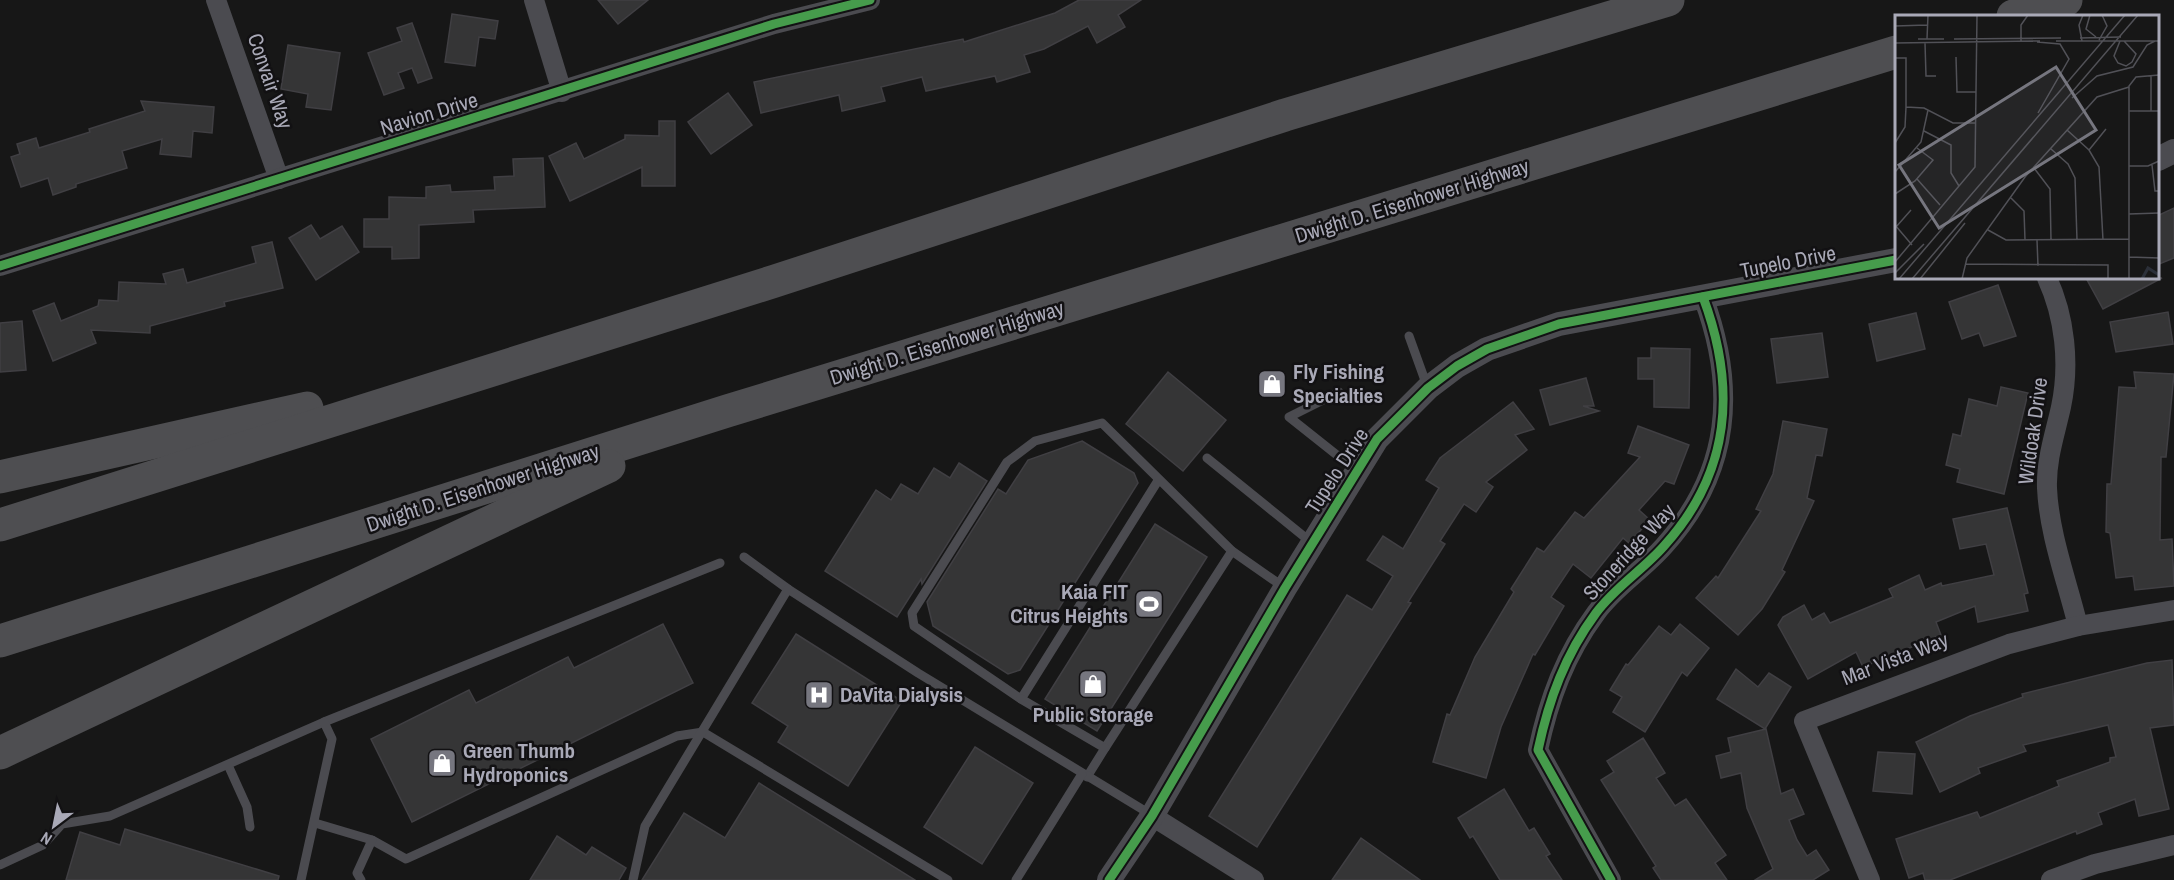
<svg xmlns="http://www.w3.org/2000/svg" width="2174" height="880" font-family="'Archivo Narrow',sans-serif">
	<rect width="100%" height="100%" fill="#171717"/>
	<g fill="#353536" stroke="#403f43" stroke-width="1.5">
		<polygon points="598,0 648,0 618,24"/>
		<polygon points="1079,0 1141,0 1118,15 1125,27 1097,43 1088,26 1044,49 1024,55 1030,72 997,82 995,76 926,91 922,77 881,87 885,101 842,111 839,95 761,113 754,82 963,39 964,42 1055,13"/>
		<polygon points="452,14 498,21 495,39 479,37 475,66 445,62"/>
		<polygon points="412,23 432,78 418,83 412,68 398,73 404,88 384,95 368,53 402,41 397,28"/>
		<polygon points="288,45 340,53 331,110 306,107 308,94 281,89"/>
		<polygon points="728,93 752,125 711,154 688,122"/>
		<polygon points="141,101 214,107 212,133 193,131 191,157 160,154 162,139 122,151 127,168 76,184 76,187 53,195 48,178 21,187 11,157 20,154 17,144 36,138 39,148 90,132 89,129 145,111"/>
		<polygon points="659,121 675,121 675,186 642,186 642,167 570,201 549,156 576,143 584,159 625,139 625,135 659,136"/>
		<polygon points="543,158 545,207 473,210 474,222 419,225 419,258 392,259 392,247 364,247 364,219 389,219 389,197 426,198 426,187 450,185 451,192 495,190 494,177 514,176 513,159"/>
		<polygon points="2174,208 2174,258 2157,265 2157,216"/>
		<polygon points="311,225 320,239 342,226 359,252 316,280 289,238"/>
		<polygon points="272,242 283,288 224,302 225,306 150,326 150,333 91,330 96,343 53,361 33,311 54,303 61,321 98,306 99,300 118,301 119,282 166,284 163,274 183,269 187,283 256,263 252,247"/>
		<polygon points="2086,278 2162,278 2103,309"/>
		<polygon points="1998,285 2016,336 1984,346 1979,333 1962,339 1949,302"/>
		<polygon points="2168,312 2173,344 2116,352 2110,322"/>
		<polygon points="1916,313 1925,349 1877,361 1869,324"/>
		<polygon points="22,321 26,370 0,372 0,323"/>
		<polygon points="1822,333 1828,377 1777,383 1771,339"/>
		<polygon points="1651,348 1690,349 1689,408 1654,407 1654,379 1638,379 1638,358 1651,358"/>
		<polygon points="1168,372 1226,420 1183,471 1126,424"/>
		<polygon points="2134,372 2174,374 2166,457 2161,457 2160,540 2172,539 2174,586 2135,590 2133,576 2116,578 2110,533 2106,532 2107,484 2111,484 2119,387 2136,388"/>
		<polygon points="1586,378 1594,406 1583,406 1599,411 1550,425 1540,390"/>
		<polygon points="2001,387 2028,393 2004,494 1957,482 1960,469 1946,465 1953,434 1961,436 1969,399 1997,406"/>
		<polygon points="1513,402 1534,429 1515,435 1527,450 1486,482 1493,487 1476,512 1464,504 1440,541 1445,544 1408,602 1411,603 1257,847 1209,816 1347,595 1372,610 1393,576 1367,560 1383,536 1403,549 1439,488 1426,480 1440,458"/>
		<polygon points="1783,421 1827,429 1822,456 1816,455 1807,498 1814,501 1782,570 1785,572 1762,609 1738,635 1696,598 1716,576 1718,578 1761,511 1756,509 1773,474"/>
		<polygon points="1638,426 1689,445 1674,484 1665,481 1639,510 1650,520 1629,543 1623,538 1591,578 1573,564 1551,597 1564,606 1535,655 1533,654 1501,727 1486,778 1433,762 1447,714 1450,715 1475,657 1514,592 1511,589 1537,548 1544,552 1575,512 1584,518 1640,457 1628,453"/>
		<polygon points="1082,441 1134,473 1138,483 1020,670 1008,674 933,626 927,602 998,489 1006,494 1028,460"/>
		<polygon points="959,463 987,481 922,584 921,579 897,617 825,571 876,490 891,500 901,484 918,494 934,468 950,478"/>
		<polygon points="2007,508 2028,593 2024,594 2028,611 1978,622 1975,606 1936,622 1941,635 1863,667 1856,652 1808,679 1778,625 1783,617 1804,605 1812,620 1824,613 1830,623 1893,597 1889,589 1919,575 1925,590 1941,583 1942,586 1994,575 1986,544 1960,549 1953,519"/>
		<polygon points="1155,524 1207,557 1097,731 1045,699"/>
		<polygon points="663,624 693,683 412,822 371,739 469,690 476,703 568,657 574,668"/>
		<polygon points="1680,624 1709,648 1687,676 1682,672 1645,732 1613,712 1622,697 1610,690 1626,664 1628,665 1659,626 1671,635"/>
		<polygon points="796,634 902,701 848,786 778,742 788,726 752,703"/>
		<polygon points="2172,660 2174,725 2150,728 2169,809 2139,816 2135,799 2098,813 2102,824 2077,834 2076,831 1950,880 1925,880 1923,873 1909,878 1896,839 1977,812 1980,818 2059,786 2057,781 2110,762 2110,758 2116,757 2108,725 2023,745 2026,751 1978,768 1980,773 1940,792 1916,742 1970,716 2023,697 2022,694 2147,663"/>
		<polygon points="1736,669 1758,687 1769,673 1791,687 1765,729 1717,699"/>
		<polygon points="1766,729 1781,794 1793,789 1804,814 1789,820 1797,840 1807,856 1816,850 1829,870 1813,880 1755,880 1773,869 1747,808 1741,773 1721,778 1716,756 1731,752 1728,738"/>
		<polygon points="1643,738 1665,773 1656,778 1675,806 1686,799 1726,855 1715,863 1727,880 1661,880 1653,868 1656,866 1601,780 1614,772 1607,761"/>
		<polygon points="975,747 1033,783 982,864 924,827"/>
		<polygon points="1878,752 1915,754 1912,794 1873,791"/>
		<polygon points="759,783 915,880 642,880 684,813 725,838"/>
		<polygon points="1504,789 1529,831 1534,828 1550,854 1546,856 1562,880 1500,880 1473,836 1470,838 1458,818"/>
		<polygon points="125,829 279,876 278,880 66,880 80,832 120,845"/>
		<polygon points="557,836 586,855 592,847 626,868 619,880 530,880"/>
		<polygon points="1361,838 1420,880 1332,880"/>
	</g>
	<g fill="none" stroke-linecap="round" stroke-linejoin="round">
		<g stroke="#4b4b50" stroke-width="9">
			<polyline points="1409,336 1427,386"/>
			<polyline points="1339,392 1289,417 1357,471"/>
			<polyline points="1207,458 1312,543"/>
			<polyline points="1159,479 1021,699 914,626 912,613 1007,462 1035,441 1102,423 1232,551 1285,588"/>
			<polyline points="744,557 788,589"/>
			<polyline points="1021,699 1105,748 1232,551"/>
			<polyline points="228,765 247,807 250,827"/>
			<polyline points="1087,777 1105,748"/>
			<polyline points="315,823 372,840 406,859 677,736 703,732 948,880"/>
			<polyline points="0,865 43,845 62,824 110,816 324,722 720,563"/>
			<polyline points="301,880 332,739 324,722"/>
			<polyline points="361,880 357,873 372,840"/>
			<polyline points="633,880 645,826 788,589 918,673 1150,814"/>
			<polyline points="1016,880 1082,774"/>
		</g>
		<g stroke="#4b4b50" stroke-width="20">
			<polyline points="216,0 279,179"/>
			<polyline points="534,0 562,92"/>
			<polyline points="0,266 774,24 870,0"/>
			<path d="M 2047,278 C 2065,317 2070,364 2061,407 C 2055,434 2046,460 2047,488 C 2049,534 2067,581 2078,626"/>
			<polyline points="1152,816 1254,880"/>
			<path d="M 1611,880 L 1538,750 C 1549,699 1565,655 1596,613 C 1615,587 1643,570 1664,546 C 1731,472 1737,388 1703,297"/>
			<polyline points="1870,880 1804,721 2009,644 2078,626 2174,610"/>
			<polyline points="2051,880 2095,864 2174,845"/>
		</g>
		<g stroke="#4b4b50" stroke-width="24">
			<polyline points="2158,159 2174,151"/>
			<polyline points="1109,880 1152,816 1285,588 1377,439 1428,388 1457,366 1487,349 1559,324 1896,260"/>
		</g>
		<g stroke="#4e4e51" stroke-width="33">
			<polyline points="2013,16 2066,0"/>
			<polyline points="0,477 307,408"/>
			<polyline points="0,525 775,281 1285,115 1668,0"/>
			<polyline points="0,641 727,411 1896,52"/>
			<polyline points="0,753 609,466"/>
		</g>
		<g stroke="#121113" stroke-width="13">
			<g id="cycleway">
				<polyline points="0,266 774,24 870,0"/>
				<polyline points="1109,880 1152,816 1285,588 1377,439 1428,388 1457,366 1487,349 1559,324 1896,260"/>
				<path d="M 1611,880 L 1538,750 C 1549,699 1565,655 1596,613 C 1615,587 1643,570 1664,546 C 1731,472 1737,388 1703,297"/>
			</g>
		</g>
		<use href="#cycleway" stroke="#469c4c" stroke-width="9"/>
	</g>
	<defs>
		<g id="shop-square" transform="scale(1.5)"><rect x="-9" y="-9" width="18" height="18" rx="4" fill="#76767f" stroke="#121113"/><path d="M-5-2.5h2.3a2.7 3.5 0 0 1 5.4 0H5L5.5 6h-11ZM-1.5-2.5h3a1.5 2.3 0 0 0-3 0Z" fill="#fff"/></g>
		<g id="stadium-square" transform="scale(1.5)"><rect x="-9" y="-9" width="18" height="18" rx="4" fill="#76767f" stroke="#121113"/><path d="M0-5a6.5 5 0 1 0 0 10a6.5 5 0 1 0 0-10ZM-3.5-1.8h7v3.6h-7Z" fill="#fff"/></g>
		<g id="hospital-square" transform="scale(1.5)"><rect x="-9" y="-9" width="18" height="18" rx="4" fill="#76767f" stroke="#121113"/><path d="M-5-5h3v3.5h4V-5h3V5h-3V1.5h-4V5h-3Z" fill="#fff"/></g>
	</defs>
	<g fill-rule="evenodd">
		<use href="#shop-square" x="1272" y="384"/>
		<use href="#stadium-square" x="1149" y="604"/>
		<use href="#shop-square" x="1093" y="684"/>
		<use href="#hospital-square" x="819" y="695"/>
		<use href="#shop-square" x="442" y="763"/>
	</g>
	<g text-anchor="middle" stroke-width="5" stroke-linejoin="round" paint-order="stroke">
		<g font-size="21" fill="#a9a9b7" stroke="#121113">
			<text transform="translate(270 81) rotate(71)" y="7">Convair Way</text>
			<text transform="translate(429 114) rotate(-17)" y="7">Navion Drive</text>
			<text transform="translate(1412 201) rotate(-17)" y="7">Dwight D. Eisenhower Highway</text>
			<text transform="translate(1788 262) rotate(-11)" y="7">Tupelo Drive</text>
			<text transform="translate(947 343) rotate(-17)" y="7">Dwight D. Eisenhower Highway</text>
			<text transform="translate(2033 431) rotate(-82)" y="7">Wildoak Drive</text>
			<text transform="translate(1337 471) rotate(-57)" y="7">Tupelo Drive</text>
			<text transform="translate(483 488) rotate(-18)" y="7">Dwight D. Eisenhower Highway</text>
			<text transform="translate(1629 552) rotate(-47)" y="7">Stoneridge Way</text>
			<text transform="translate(1895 659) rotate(-21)" y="7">Mar Vista Way</text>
		</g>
		<g font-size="21" font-weight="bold" fill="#a9a9b7" stroke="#121113" text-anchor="start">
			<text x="1293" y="379">Fly Fishing<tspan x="1293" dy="24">Specialties</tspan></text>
			<text x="1128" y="599" text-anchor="end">Kaia FIT<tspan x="1128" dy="24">Citrus Heights</tspan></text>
			<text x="840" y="702">DaVita Dialysis</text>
			<text x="1093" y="722" text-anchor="middle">Public Storage</text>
			<text x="463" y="758">Green Thumb<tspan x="463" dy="24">Hydroponics</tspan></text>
		</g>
	</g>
	<g transform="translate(1895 15)">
		<rect width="264" height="264" fill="#171717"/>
		<path fill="none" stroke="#2b2f38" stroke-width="3" d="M 247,264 L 253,253 L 264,260"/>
		<path fill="none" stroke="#515157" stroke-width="1.5" d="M 195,0 L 191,14 L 201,22M 0,11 L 32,10M 185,23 L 226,22M 23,24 L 49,24M 32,24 L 33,0M 59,24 L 166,23M 204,25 L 212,11 L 207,0M 126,26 L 126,10 L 133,0M 161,26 L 264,26M 187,26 L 184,10 L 188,0M 225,26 L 219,41 L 223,48 L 231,51 L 237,47 L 241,39 L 229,26M 142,27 L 165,29 L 174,44 L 143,98M 0,28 L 145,26M 30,28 L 31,61 L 41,61M 61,42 L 62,77 L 81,77M 0,43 L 11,43 L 11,92 L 10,112 L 0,128M 177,83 L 202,61 L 238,52 L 252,30 L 260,26M 11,92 L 29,93 L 58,108 L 81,108M 234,96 L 264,96M 256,96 L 256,60M 172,115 L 194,135 L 204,152 L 208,225M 29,116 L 56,130 L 56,158 L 64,171M 156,134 L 173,149 L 180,163 L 182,225M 194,135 L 211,114M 257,150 L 260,176 L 264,176M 234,151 L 253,151 L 264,146M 139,153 L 155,174 L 156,225M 0,157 L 26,127 L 33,95M 22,164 L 45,190M 0,179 L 20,166 L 38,145 L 22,133M 116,183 L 129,196 L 130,225M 234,199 L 264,198M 0,210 L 17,230M 1,212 L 16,195M 93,215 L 111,225 L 234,224M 142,225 L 143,251M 234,242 L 264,243M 0,247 L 80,152 L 82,0M 70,249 L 213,250 L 213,264M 0,258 L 29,229M 4,264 L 230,0M 17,264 L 243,0M 25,264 L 70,208M 67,264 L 72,243 L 130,162 L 202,82 L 234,72M 234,264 L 234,71 L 241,62 L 264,60"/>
		<path fill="#76767f" fill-opacity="0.15" stroke="#76767f" stroke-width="3" d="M 161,52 L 201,115 L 44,213 L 4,150 Z"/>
		<rect width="264" height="264" fill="none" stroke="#a9a9b7" stroke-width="3"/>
	</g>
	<g transform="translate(54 826) rotate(212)" stroke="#121113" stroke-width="4.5" paint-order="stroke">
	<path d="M0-4.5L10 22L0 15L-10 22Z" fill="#a9a9b7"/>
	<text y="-9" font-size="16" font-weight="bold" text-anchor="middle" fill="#a9a9b7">N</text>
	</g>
</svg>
